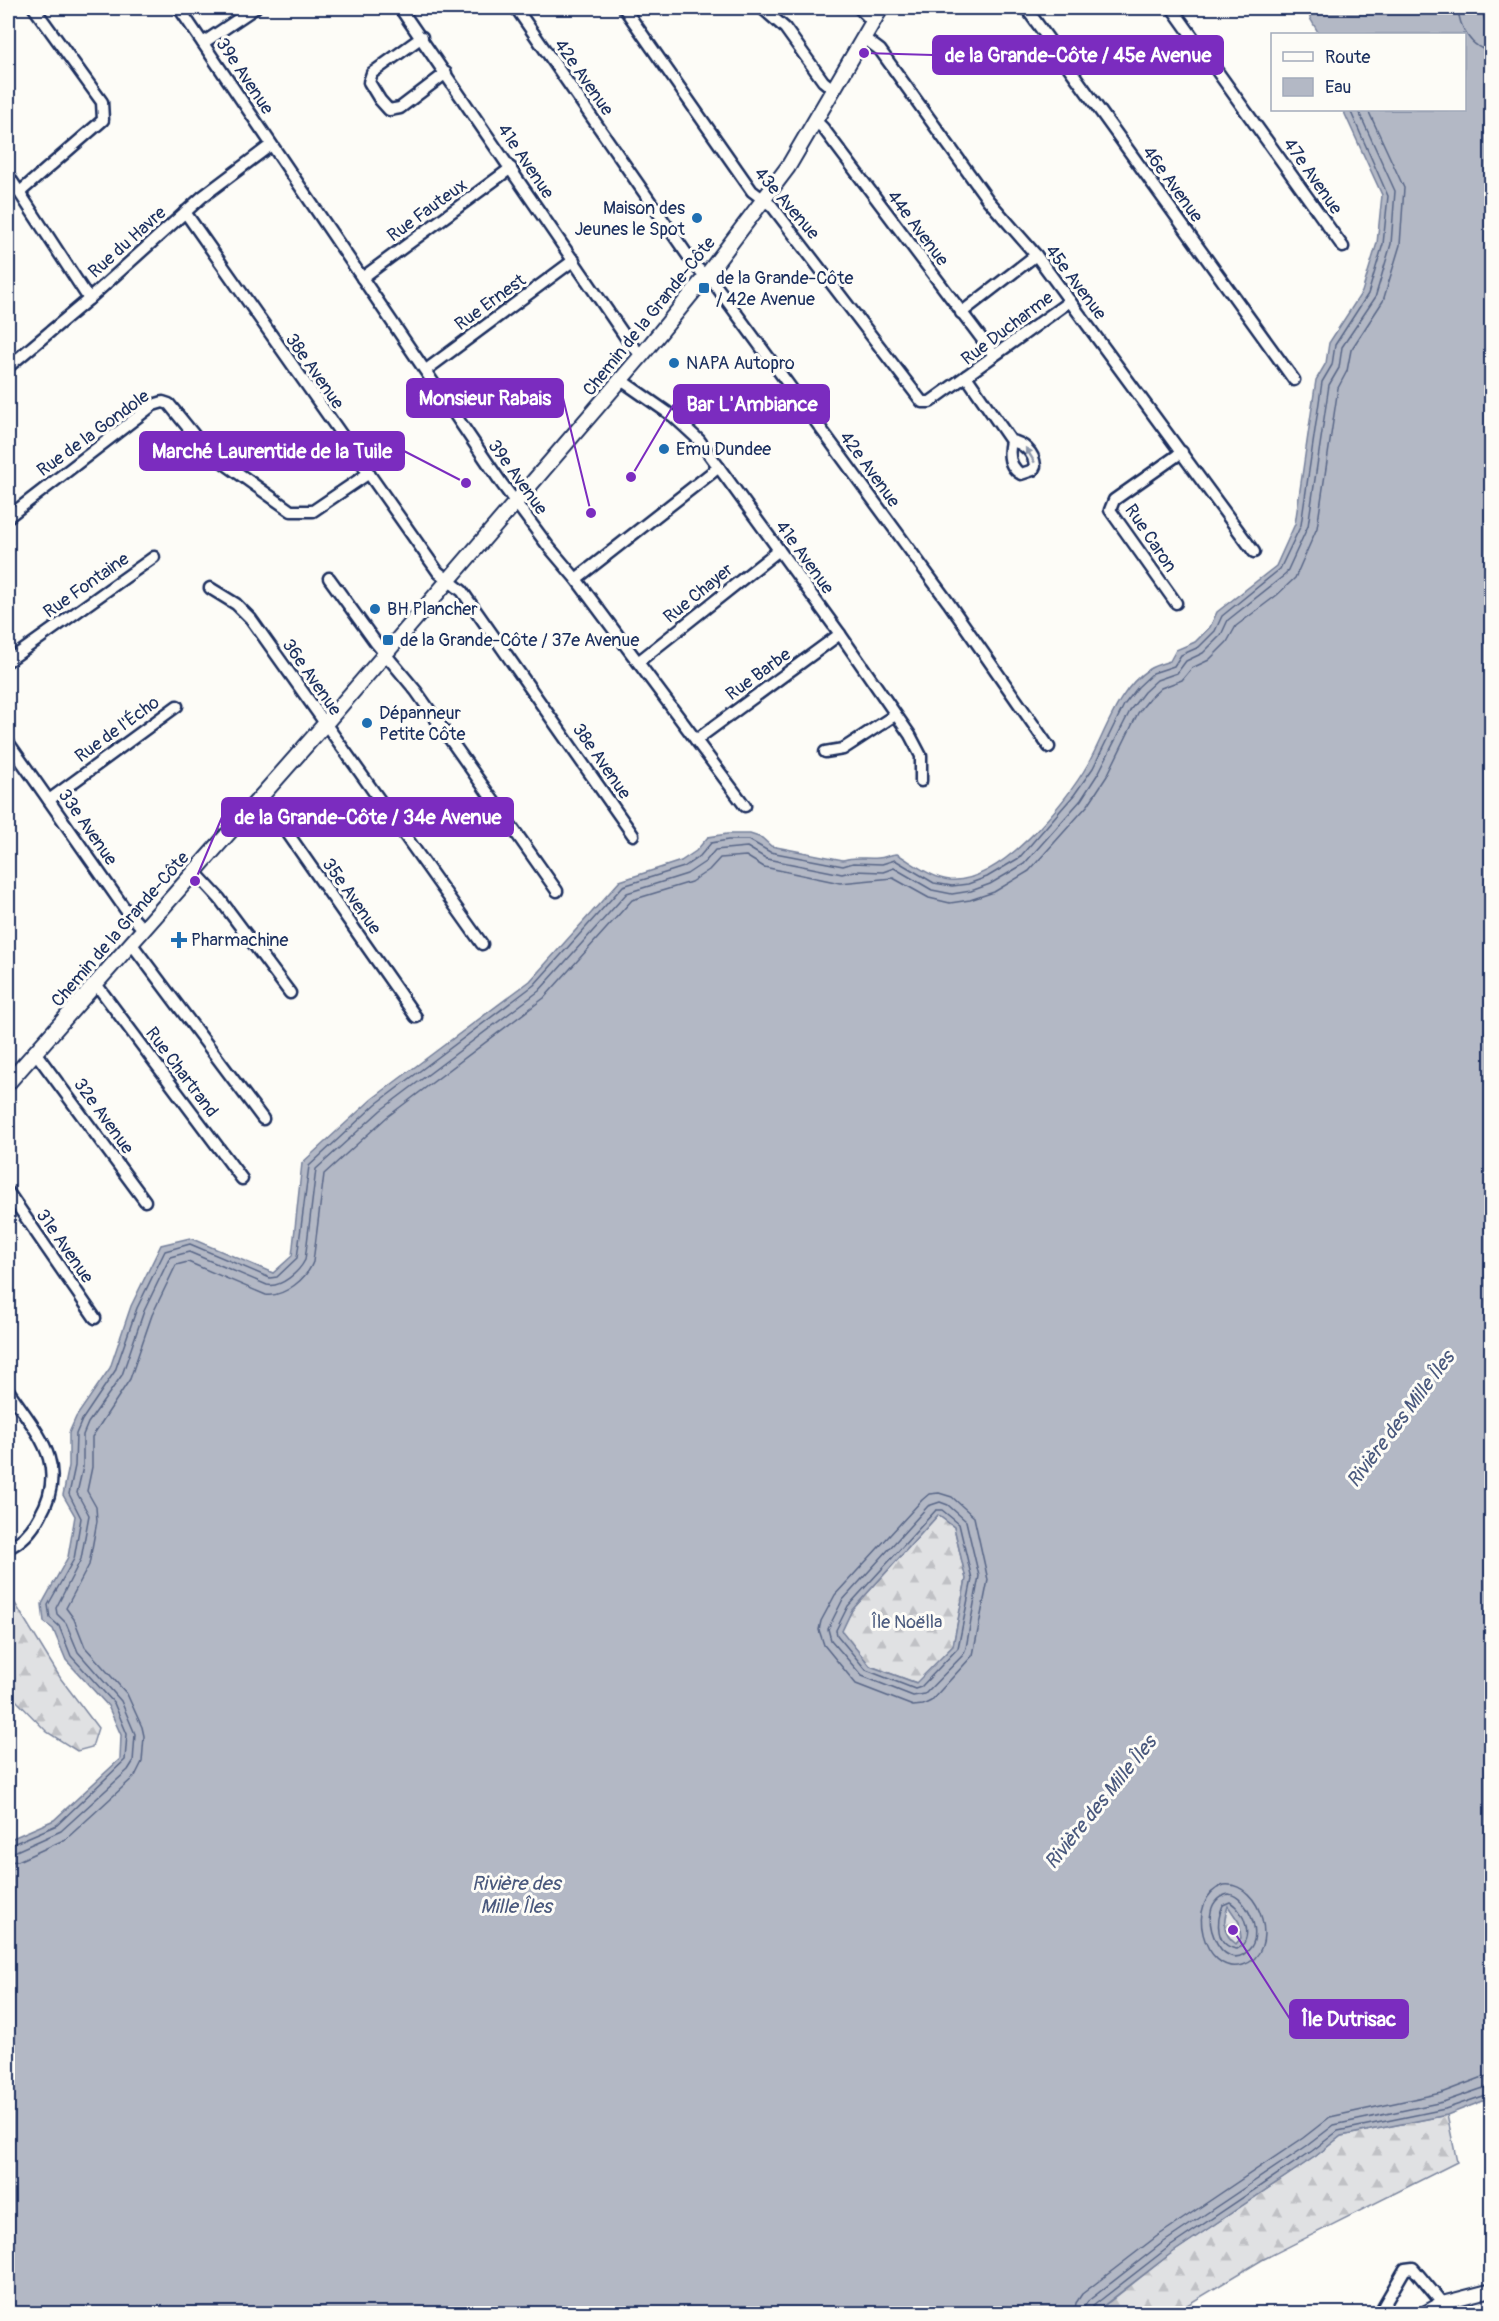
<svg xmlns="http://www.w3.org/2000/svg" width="1499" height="2321" font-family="Pangolin,sans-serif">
	<defs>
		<pattern id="forest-firs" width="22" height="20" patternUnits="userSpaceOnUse" patternTransform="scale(1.5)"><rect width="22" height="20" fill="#e0e1e3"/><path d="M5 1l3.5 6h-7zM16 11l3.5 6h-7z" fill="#c0c1c5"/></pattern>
	</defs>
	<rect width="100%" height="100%" fill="#fdfcf7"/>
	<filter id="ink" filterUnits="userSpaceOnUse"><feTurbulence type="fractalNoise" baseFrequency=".0167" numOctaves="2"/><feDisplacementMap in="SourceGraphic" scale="12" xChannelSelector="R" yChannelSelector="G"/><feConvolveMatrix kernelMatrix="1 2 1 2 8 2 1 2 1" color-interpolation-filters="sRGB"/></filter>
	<g filter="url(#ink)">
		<g fill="url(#forest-firs)" stroke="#7e88a0" stroke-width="1.5">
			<polygon points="938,1515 954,1527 966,1579 953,1646 917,1683 870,1666 841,1631 852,1610"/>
			<polygon points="8,1592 61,1679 98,1728 92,1747 77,1751 47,1732 8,1692"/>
			<path d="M 1228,1905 L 1239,1922 L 1241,1938 L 1236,1944 C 1221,1932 1223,1922 1228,1905 Z"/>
			<polygon points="1447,2115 1457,2162 1262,2260 1187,2305 1191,2313 1094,2314 1169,2255 1316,2156 1341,2136"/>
		</g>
		<path fill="#b3b8c5" stroke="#76819c" stroke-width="1.5" fill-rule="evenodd" d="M 1309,8 L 1480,8 L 1491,35 L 1491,2098 L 1447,2115 L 1341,2136 L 1316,2156 L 1169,2255 L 1094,2313 L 8,2313 L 8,1840 L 54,1820 L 120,1759 L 121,1735 L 108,1706 L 66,1660 L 53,1629 L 44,1622 L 42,1604 L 68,1557 L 75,1516 L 63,1495 L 69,1466 L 69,1433 L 76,1417 L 110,1368 L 131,1306 L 161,1245 L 190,1238 L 273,1273 L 292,1256 L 302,1163 L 372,1099 L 530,981 L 620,881 L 681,861 L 696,851 L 708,837 L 727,834 L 750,834 L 762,838 L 771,846 L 843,860 C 855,856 865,859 878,858 C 885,858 890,854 897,854 C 913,863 931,878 950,880 C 999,884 1066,803 1088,764 C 1106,732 1117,690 1149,669 C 1155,665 1164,663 1170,661 L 1176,650 L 1195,642 L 1210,627 L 1217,612 L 1276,566 L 1295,524 L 1316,380 L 1326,363 L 1329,343 L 1362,292 L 1377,243 L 1382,195 L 1343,110 L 1464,110 L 1464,34 L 1319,34 L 1310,18 ZM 938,1515 L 954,1527 L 966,1579 L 953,1646 L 916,1683 L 870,1666 L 842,1631 L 852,1610 ZM 1228,1906 L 1239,1922 L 1241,1938 L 1236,1944 C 1222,1934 1223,1922 1228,1906 Z"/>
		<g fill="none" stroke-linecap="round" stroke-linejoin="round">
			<g stroke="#586687" stroke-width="1.5">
				<path d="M 1458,8 C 1459,26 1471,50 1492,51"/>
				<polygon points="939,1493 952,1497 974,1517 988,1580 973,1655 931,1701 923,1705 913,1706 856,1684 824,1645 819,1630 821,1621 835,1595 922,1500 929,1494"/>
				<polygon points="940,1502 948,1505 966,1521 979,1576 966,1648 963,1655 925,1694 913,1696 862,1676 831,1640 828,1629 842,1601 928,1506"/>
				<polygon points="936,1510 942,1510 959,1524 972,1579 958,1648 921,1687 915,1689 866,1670 837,1635 836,1630 848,1606"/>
				<polyline points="8,1846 57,1825 125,1760 127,1734 114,1703 71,1656 59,1626 50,1618 48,1605 74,1559 81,1518 69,1494 75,1466 76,1434 82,1420 115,1371 137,1308 165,1251 190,1244 270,1278 277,1277 297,1258 309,1166 376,1104 534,985 623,886 684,867 700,856 711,843 728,840 749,840 770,852 843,866 853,863 882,864 895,860 934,883 952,886 968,884 987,877 1019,858 1074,795 1093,768 1124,705 1138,687 1153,673 1174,666 1181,655 1199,647 1215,631 1222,616 1280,569 1301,525 1322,382 1332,365 1335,345 1368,294 1383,244 1388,196 1350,110"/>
				<path d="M 8,1853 L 14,1852 L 61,1831 L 128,1770 L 133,1762 L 135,1734 L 121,1701 L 78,1652 L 66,1623 L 57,1614 L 56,1608 L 81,1559 L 89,1515 L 77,1493 L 83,1467 L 83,1435 L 88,1423 L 122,1375 L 144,1311 L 170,1257 L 189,1252 L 267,1285 C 281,1288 299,1272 305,1260 L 316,1169 L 381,1110 L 539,991 L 627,893 L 687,874 L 705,862 L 715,850 L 747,847 L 767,859 L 842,874 L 854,871 L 883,872 L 894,868 L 932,890 L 952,894 L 971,891 L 990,884 L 1024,864 L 1081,800 L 1099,772 L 1131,709 L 1144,692 L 1157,680 L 1177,673 L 1186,661 L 1203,653 L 1221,635 L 1228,620 L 1286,574 L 1308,526 L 1329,385 L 1339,368 L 1342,347 L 1375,298 L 1391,244 L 1395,191 L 1358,110"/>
				<path d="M 8,1862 L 18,1861 L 66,1839 L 135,1776 L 142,1762 L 144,1736 L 142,1727 L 127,1694 L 85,1647 L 74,1619 L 66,1608 L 89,1565 L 97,1521 L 96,1507 L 87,1491 L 92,1467 L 92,1437 L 130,1379 L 152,1315 L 176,1265 L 188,1262 L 266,1295 C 285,1297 307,1278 313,1262 L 324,1174 L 387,1117 L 544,998 L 632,900 L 691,882 L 709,870 L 720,858 L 746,856 L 764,867 L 840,883 L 893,878 L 929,898 L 950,903 L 970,900 L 994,892 L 1029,871 L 1088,805 L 1107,776 L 1138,713 L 1150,698 L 1161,688 L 1182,680 L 1192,668 L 1209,660 L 1227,642 L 1236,626 L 1277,595 L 1295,578 L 1317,528 L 1338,388 L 1347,371 L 1351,350 L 1383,301 L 1400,245 L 1404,188 L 1368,110"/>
				<path d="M 1224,1885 C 1261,1881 1282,1953 1243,1965 C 1203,1977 1183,1898 1224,1885 Z"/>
				<path d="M 1229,1894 C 1247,1897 1262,1932 1251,1947 C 1223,1985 1188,1901 1229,1894 Z"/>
				<path d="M 1230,1902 C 1245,1911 1255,1940 1237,1949 C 1215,1946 1216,1921 1223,1905 Z"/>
				<polyline points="1074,2314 1076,2303 1082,2294 1156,2237 1303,2138 1330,2117 1441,2093 1483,2077 1492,2076"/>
				<polyline points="1083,2314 1084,2307 1088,2301 1161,2244 1308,2145 1334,2125 1443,2102 1492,2085"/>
				<polyline points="1091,2314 1093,2306 1165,2250 1312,2151 1338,2131 1445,2109 1492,2093"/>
			</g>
			<g stroke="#1b2f5e" stroke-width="15">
				<g id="minor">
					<polyline points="179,8 502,484 548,546 576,579 745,806"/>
					<polyline points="400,8 631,345 642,355"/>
					<polyline points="516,8 695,266 714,283 948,602 1049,747"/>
					<polyline points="624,8 752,191 772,206 922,402 930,402 966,376"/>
					<polyline points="762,8 785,28 823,81 834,90"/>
					<polyline points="859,8 873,22"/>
					<polyline points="1026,8 1294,380"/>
					<polyline points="1172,8 1343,247"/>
					<polyline points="422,37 372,73 369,82 380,100 389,110 400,108 446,73"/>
					<polyline points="864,38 880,50 988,200 1036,255 1254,552"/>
					<polyline points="203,43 255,8"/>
					<polyline points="816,121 823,128 994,355"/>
					<polyline points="8,175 89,299"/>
					<polyline points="20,192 103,120 102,102 34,8"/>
					<polyline points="185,212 438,572 462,591 633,835"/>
					<polyline points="362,278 511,168"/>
					<polyline points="961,313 1036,255"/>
					<polyline points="8,367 89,299 202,197 271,145"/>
					<polyline points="426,370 574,260"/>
					<polyline points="621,380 674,417 699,440 840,634 910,735 921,756 921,781"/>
					<path d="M 1011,441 C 1008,454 1009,467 1021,474 L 1033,470 L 1035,466 C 1034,452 1023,443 1011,441 L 966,376 L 1070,301"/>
					<polyline points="8,517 153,405 163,402 169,404 207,451 291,511 313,511 369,473"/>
					<polyline points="329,578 376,643 416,691 557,891"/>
					<polyline points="576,579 719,467"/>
					<polyline points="210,588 236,604 251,619 482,944"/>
					<polyline points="1176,603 1110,510 1114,500 1182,452"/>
					<polyline points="8,661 154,557"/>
					<polyline points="638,662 779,550"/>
					<polyline points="696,740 840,634"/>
					<polyline points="8,742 125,909 143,929"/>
					<polyline points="825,752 843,749 895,715"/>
					<polyline points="261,795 416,1017"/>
					<polyline points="49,800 177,706"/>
					<polyline points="194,871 219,898 290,993"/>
					<polyline points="131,943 263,1119"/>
					<polyline points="96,984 242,1179"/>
					<polyline points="35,1052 145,1201"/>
					<polyline points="8,1192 95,1318"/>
					<path d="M 8,1390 C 36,1432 70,1464 40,1516 C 33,1529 22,1542 8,1548"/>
					<polyline points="1385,2314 1383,2307 1405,2269 1413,2268 1442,2303"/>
				</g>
			</g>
			<g stroke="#1b2f5e" stroke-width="16">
				<polyline id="tertiary" points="1422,2314 1442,2303 1492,2290"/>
			</g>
			<g stroke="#1b2f5e" stroke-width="18">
				<polyline id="secondary" points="8,1083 325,724 642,355 706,276 788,167 881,8"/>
			</g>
			<use href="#minor" stroke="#fdfcf7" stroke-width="10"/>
			<use href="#tertiary" stroke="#fdfcf7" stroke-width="12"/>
			<use href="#secondary" stroke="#fdfcf7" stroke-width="14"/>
		</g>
		<defs><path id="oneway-solid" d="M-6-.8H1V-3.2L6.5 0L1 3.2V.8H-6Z" transform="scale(1.5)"/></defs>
		<use fill="#8c96aa" href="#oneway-solid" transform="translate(1030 455) rotate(-122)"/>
	</g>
	<g fill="#1f6fb2" stroke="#fdfcf7" stroke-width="2">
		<circle cx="697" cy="218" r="6"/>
		<rect x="698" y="282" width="12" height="12" rx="3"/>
		<circle cx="674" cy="363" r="6"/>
		<circle cx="664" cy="449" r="6"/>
		<circle cx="375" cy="609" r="6"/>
		<rect x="382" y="634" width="12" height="12" rx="3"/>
		<circle cx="367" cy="723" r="6"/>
		<path d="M176 931h6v6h6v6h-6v6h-6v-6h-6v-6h6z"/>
	</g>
	<g text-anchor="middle" stroke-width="6" stroke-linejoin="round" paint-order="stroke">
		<g font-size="18" fill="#1b2f5e" stroke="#fdfcf7">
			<text transform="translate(245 76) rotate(56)" y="6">39e Avenue</text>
			<text transform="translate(584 77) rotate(55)" y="6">42e Avenue</text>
			<text transform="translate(526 161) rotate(56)" y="6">41e Avenue</text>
			<text transform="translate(1313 176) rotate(55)" y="6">47e Avenue</text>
			<text transform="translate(1173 184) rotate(54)" y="6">46e Avenue</text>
			<text transform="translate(787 203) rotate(49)" y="6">43e Avenue</text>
			<text transform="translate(427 210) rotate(-36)" y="6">Rue Fauteux</text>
			<text transform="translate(918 228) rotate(53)" y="6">44e Avenue</text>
			<text transform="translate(127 242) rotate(-42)" y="6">Rue du Havre</text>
			<text transform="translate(1076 282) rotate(53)" y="6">45e Avenue</text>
			<text transform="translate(490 302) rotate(-36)" y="6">Rue Ernest</text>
			<text transform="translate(649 316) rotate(-51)" y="6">Chemin de la Grande-Côte</text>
			<text transform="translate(1007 328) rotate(-37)" y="6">Rue Ducharme</text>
			<text transform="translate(315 371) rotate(55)" y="6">38e Avenue</text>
			<text transform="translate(93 433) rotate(-36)" y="6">Rue de la Gondole</text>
			<text transform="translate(870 469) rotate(54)" y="6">42e Avenue</text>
			<text transform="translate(518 477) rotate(54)" y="6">39e Avenue</text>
			<text transform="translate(1151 538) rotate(56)" y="6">Rue Caron</text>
			<text transform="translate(805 557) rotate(54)" y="6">41e Avenue</text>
			<text transform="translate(86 585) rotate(-35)" y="6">Rue Fontaine</text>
			<text transform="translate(698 593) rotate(-39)" y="6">Rue Chayer</text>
			<text transform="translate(758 674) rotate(-36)" y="6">Rue Barbe</text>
			<text transform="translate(312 677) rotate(55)" y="6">36e Avenue</text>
			<text transform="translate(117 729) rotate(-36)" y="6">Rue de l'Écho</text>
			<text transform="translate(602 761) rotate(55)" y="6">38e Avenue</text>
			<text transform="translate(88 827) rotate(55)" y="6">33e Avenue</text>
			<text transform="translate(352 896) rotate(55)" y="6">35e Avenue</text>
			<text transform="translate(120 929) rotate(-49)" y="6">Chemin de la Grande-Côte</text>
			<text transform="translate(182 1072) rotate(53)" y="6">Rue Chartrand</text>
			<text transform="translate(104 1116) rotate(54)" y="6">32e Avenue</text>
			<text transform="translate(65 1246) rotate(55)" y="6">31e Avenue</text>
		</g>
		<g font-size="18" fill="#1b2f5e" stroke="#fdfcf7" text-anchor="start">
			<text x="685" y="214" text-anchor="end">Maison des<tspan x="685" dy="21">Jeunes le Spot</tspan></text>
			<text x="716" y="284">de la Grande-Côte<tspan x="716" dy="21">/ 42e Avenue</tspan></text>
			<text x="686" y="369">NAPA Autopro</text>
			<text x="676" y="455">Emu Dundee</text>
			<text x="387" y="615">BH Plancher</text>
			<text x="400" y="646">de la Grande-Côte / 37e Avenue</text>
			<text x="379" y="719">Dépanneur<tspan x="379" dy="21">Petite Côte</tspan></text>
			<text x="191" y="946">Pharmachine</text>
		</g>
		<g font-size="18" fill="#4c5c7f" stroke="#fdfcf7">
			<text x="907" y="1628">Île Noëlla</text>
		</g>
		<g font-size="20" font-style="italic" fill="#49587d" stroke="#fdfcf7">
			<text transform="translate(1400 1419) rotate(-53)" y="7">Rivière des Mille Îles</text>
			<text transform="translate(1100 1802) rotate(-51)" y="7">Rivière des Mille Îles</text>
			<text x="516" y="1890">Rivière des<tspan x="516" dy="23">Mille Îles</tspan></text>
		</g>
	</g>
	<path fill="none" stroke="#7b2cbf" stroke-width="2" d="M864 53L933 55M591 513L563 398M631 477L674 404M466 483L404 451M195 881L222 817M1233 1930L1290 2019"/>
	<g fill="#7b2cbf" stroke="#fdfcf7" stroke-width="2">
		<circle cx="864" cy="53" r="6"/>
		<circle cx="591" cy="513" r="6"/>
		<circle cx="631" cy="477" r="6"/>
		<circle cx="466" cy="483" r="6"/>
		<circle cx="195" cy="881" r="6"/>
		<circle cx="1233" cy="1930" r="6"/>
	</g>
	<g fill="#7b2cbf" stroke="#7b2cbf" stroke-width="2">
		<rect x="933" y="36" width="290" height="38" rx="6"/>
		<rect x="407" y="379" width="156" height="38" rx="6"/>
		<rect x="674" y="385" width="155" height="38" rx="6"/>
		<rect x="140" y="432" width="264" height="38" rx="6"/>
		<rect x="222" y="798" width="291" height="38" rx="6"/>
		<rect x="1290" y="2000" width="118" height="38" rx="6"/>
	</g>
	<g font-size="20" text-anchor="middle" font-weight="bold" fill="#fff">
		<text x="1078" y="62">de la Grande-Côte / 45e Avenue</text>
		<text x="485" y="405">Monsieur Rabais</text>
		<text x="752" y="411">Bar L'Ambiance</text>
		<text x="272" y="458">Marché Laurentide de la Tuile</text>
		<text x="368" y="824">de la Grande-Côte / 34e Avenue</text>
		<text x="1349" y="2026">Île Dutrisac</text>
	</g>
	<rect width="1499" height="2321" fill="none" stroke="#fdfcf7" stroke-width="30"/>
	<rect x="15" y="15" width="1469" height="2291" fill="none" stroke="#1b2f5e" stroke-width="2" filter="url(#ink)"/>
	<rect x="1271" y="33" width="195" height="78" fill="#fdfcf7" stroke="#a3aaba" stroke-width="1.5"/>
	<rect x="1283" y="52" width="30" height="9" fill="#fdfcf7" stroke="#a3aaba" stroke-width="1.5"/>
	<text x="1325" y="63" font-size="18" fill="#1b2f5e">Route</text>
	<rect x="1283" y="78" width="30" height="18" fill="#b3b8c5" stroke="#a3aaba" stroke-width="1.5"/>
	<text x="1325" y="93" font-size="18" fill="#1b2f5e">Eau</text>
</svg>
